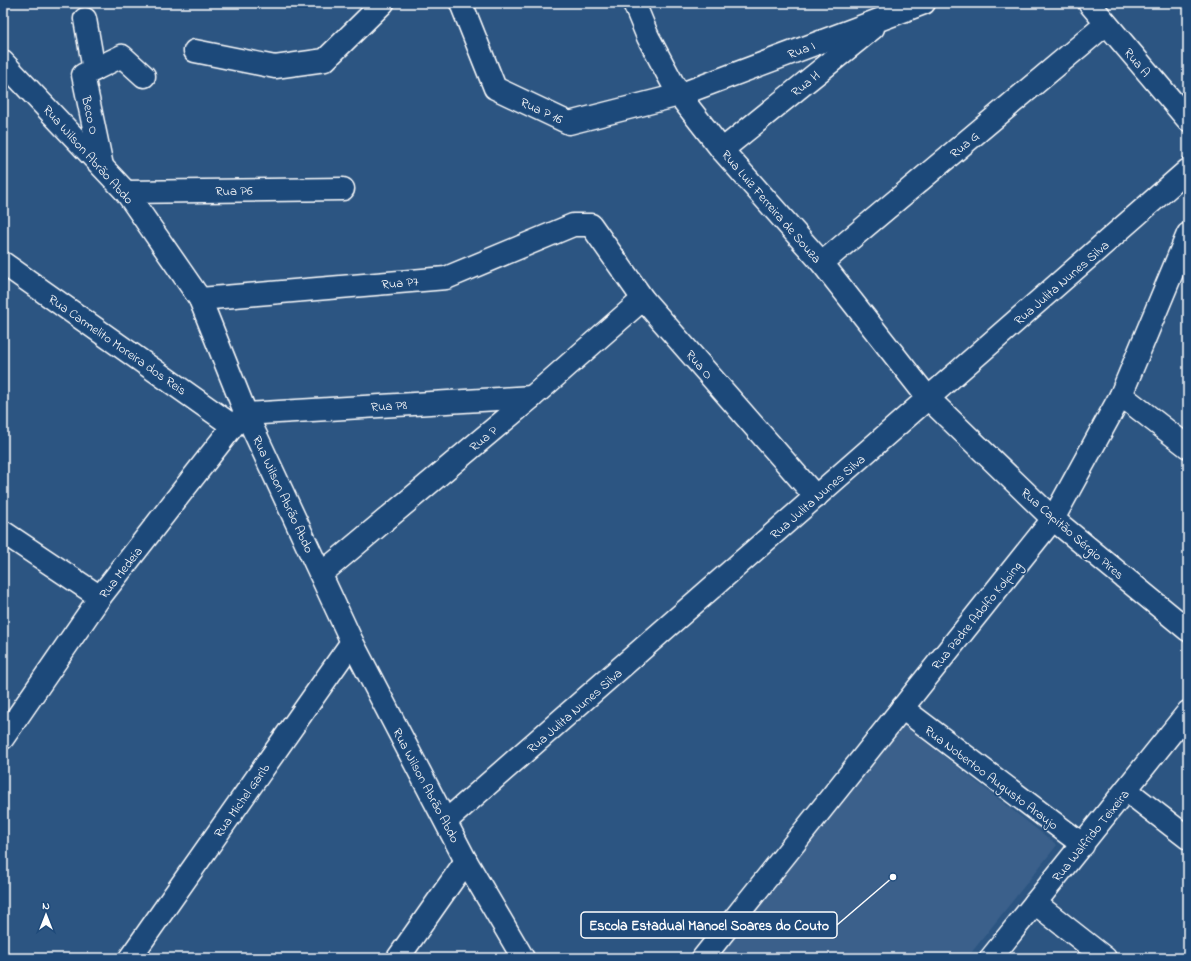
<svg xmlns="http://www.w3.org/2000/svg" width="1191" height="961" font-family="'Indie Flower',sans-serif">
	<rect width="100%" height="100%" fill="#2c5582"/>
	<filter id="ink" filterUnits="userSpaceOnUse"><feTurbulence type="fractalNoise" baseFrequency=".025" numOctaves="2"/><feDisplacementMap in="SourceGraphic" scale="8" xChannelSelector="R" yChannelSelector="G"/><feConvolveMatrix kernelMatrix="1 2 1 2 8 2 1 2 1" color-interpolation-filters="sRGB"/></filter>
	<g filter="url(#ink)">
		<polygon fill="#3b618b" points="904,725 1057,845 967,958 719,958"/>
		<g fill="none" stroke-linecap="round" stroke-linejoin="round">
			<g stroke="#fff" stroke-width="25">
				<g id="minor">
					<polyline points="461,3 495,88 569,123 679,95 924,3"/>
					<polyline points="634,3 648,37 679,95 722,150 822,263 928,398 1053,519 1188,630"/>
					<polyline points="1089,3 1188,120"/>
					<polyline points="85,19 94,70"/>
					<polyline points="195,51 275,67 325,60 383,3"/>
					<polyline points="3,62 126,192 200,299 246,414 352,642 466,861 523,958"/>
					<polyline points="722,150 873,28"/>
					<polyline points="102,166 83,75 122,56 144,76"/>
					<polyline points="126,192 343,189"/>
					<polyline points="3,263 233,426"/>
					<polyline points="822,263 1106,24"/>
					<polyline points="200,299 446,278 573,225 591,225 643,299 816,497"/>
					<polyline points="1121,395 1188,447"/>
					<polyline points="3,532 100,597"/>
					<polyline points="321,574 532,397 643,299"/>
					<polyline points="902,708 1083,845"/>
					<polyline points="3,738 100,597 233,426 246,414 532,397"/>
					<polyline points="1126,790 1188,838"/>
					<polyline points="446,821 1188,170"/>
					<polyline points="1035,903 1105,958"/>
					<polyline points="130,958 352,642"/>
					<polyline points="398,958 466,861"/>
					<polyline points="703,958 1053,519 1121,395 1188,234"/>
					<polyline points="991,958 1188,712"/>
				</g>
			</g>
			<use href="#minor" stroke="#1f4a7a" stroke-width="22"/>
		</g>
	</g>
	<g text-anchor="middle" stroke-width="3.5" stroke-linejoin="round" paint-order="stroke">
		<g font-size="13" fill="#fff" stroke="#1f4a7a">
			<text transform="translate(801 49) rotate(-21)" y="5">Rua I</text>
			<text transform="translate(1138 62) rotate(50)" y="5">Rua A</text>
			<text transform="translate(805 83) rotate(-39)" y="5">Rua H</text>
			<text transform="translate(542 110) rotate(25)" y="5">Rua P 16</text>
			<text transform="translate(91 115) rotate(78)" y="5">Beco O</text>
			<text transform="translate(964 144) rotate(-40)" y="5">Rua G</text>
			<text transform="translate(89 154) rotate(48)" y="5">Rua Wilson Abrão Abdo</text>
			<text transform="translate(234 190) rotate(-1)" y="5">Rua P6</text>
			<text transform="translate(772 206) rotate(49)" y="5">Rua Luiz Ferreira de Souza</text>
			<text transform="translate(400 282) rotate(-5)" y="5">Rua P7</text>
			<text transform="translate(1061 282) rotate(-41)" y="5">Rua Julita Nunes Silva</text>
			<text transform="translate(118 344) rotate(35)" y="5">Rua Carmelito Moreira dos Reis</text>
			<text transform="translate(700 364) rotate(49)" y="5">Rua O</text>
			<text transform="translate(389 405) rotate(-3)" y="5">Rua P8</text>
			<text transform="translate(483 438) rotate(-40)" y="5">Rua P</text>
			<text transform="translate(284 494) rotate(65)" y="5">Rua Wilson Abrão Abdo</text>
			<text transform="translate(817 496) rotate(-41)" y="5">Rua Julita Nunes Silva</text>
			<text transform="translate(1073 533) rotate(41)" y="5">Rua Capitão Sérgio Pires</text>
			<text transform="translate(120 572) rotate(-52)" y="5">Rua Medeia</text>
			<text transform="translate(976 615) rotate(-51)" y="5">Rua Padre Adolfo Kolping</text>
			<text transform="translate(574 710) rotate(-41)" y="5">Rua Julita Nunes Silva</text>
			<text transform="translate(992 777) rotate(37)" y="5">Rua Nobertoo Augusto Araujo</text>
			<text transform="translate(427 785) rotate(62)" y="5">Rua Wilson Abrão Abdo</text>
			<text transform="translate(241 800) rotate(-55)" y="5">Rua Michel Garib</text>
			<text transform="translate(1090 835) rotate(-51)" y="5">Rua Walfrido Teixeira</text>
		</g>
	</g>
	<path fill="none" stroke="#fff" stroke-width="1.5" d="M893 877L837 925"/>
	<circle fill="#fff" stroke="#1f4a7a" stroke-width="1.5" cx="893" cy="877" r="4"/>
	<rect fill="#1f4a7a" stroke="#fff" stroke-width="1.5" x="581" y="912" width="256" height="26" rx="4"/>
	<g font-size="14" text-anchor="middle" font-weight="bold" fill="#fff">
		<text x="709" y="930">Escola Estadual Manoel Soares do Couto</text>
	</g>
	<rect width="1191" height="961" fill="none" stroke="#1f4a7a" stroke-width="16"/>
	<rect x="8" y="8" width="1175" height="945" fill="none" stroke="#fff" stroke-width="1.5" filter="url(#ink)"/>
	<g transform="translate(46 915)" stroke="#1f4a7a" stroke-width="3" paint-order="stroke">
	<path d="M0-3L7 15L0 10L-7 15Z" fill="#ffffff"/>
	<text y="-6" font-size="11" font-weight="bold" text-anchor="middle" fill="#ffffff">N</text>
	</g>
</svg>
